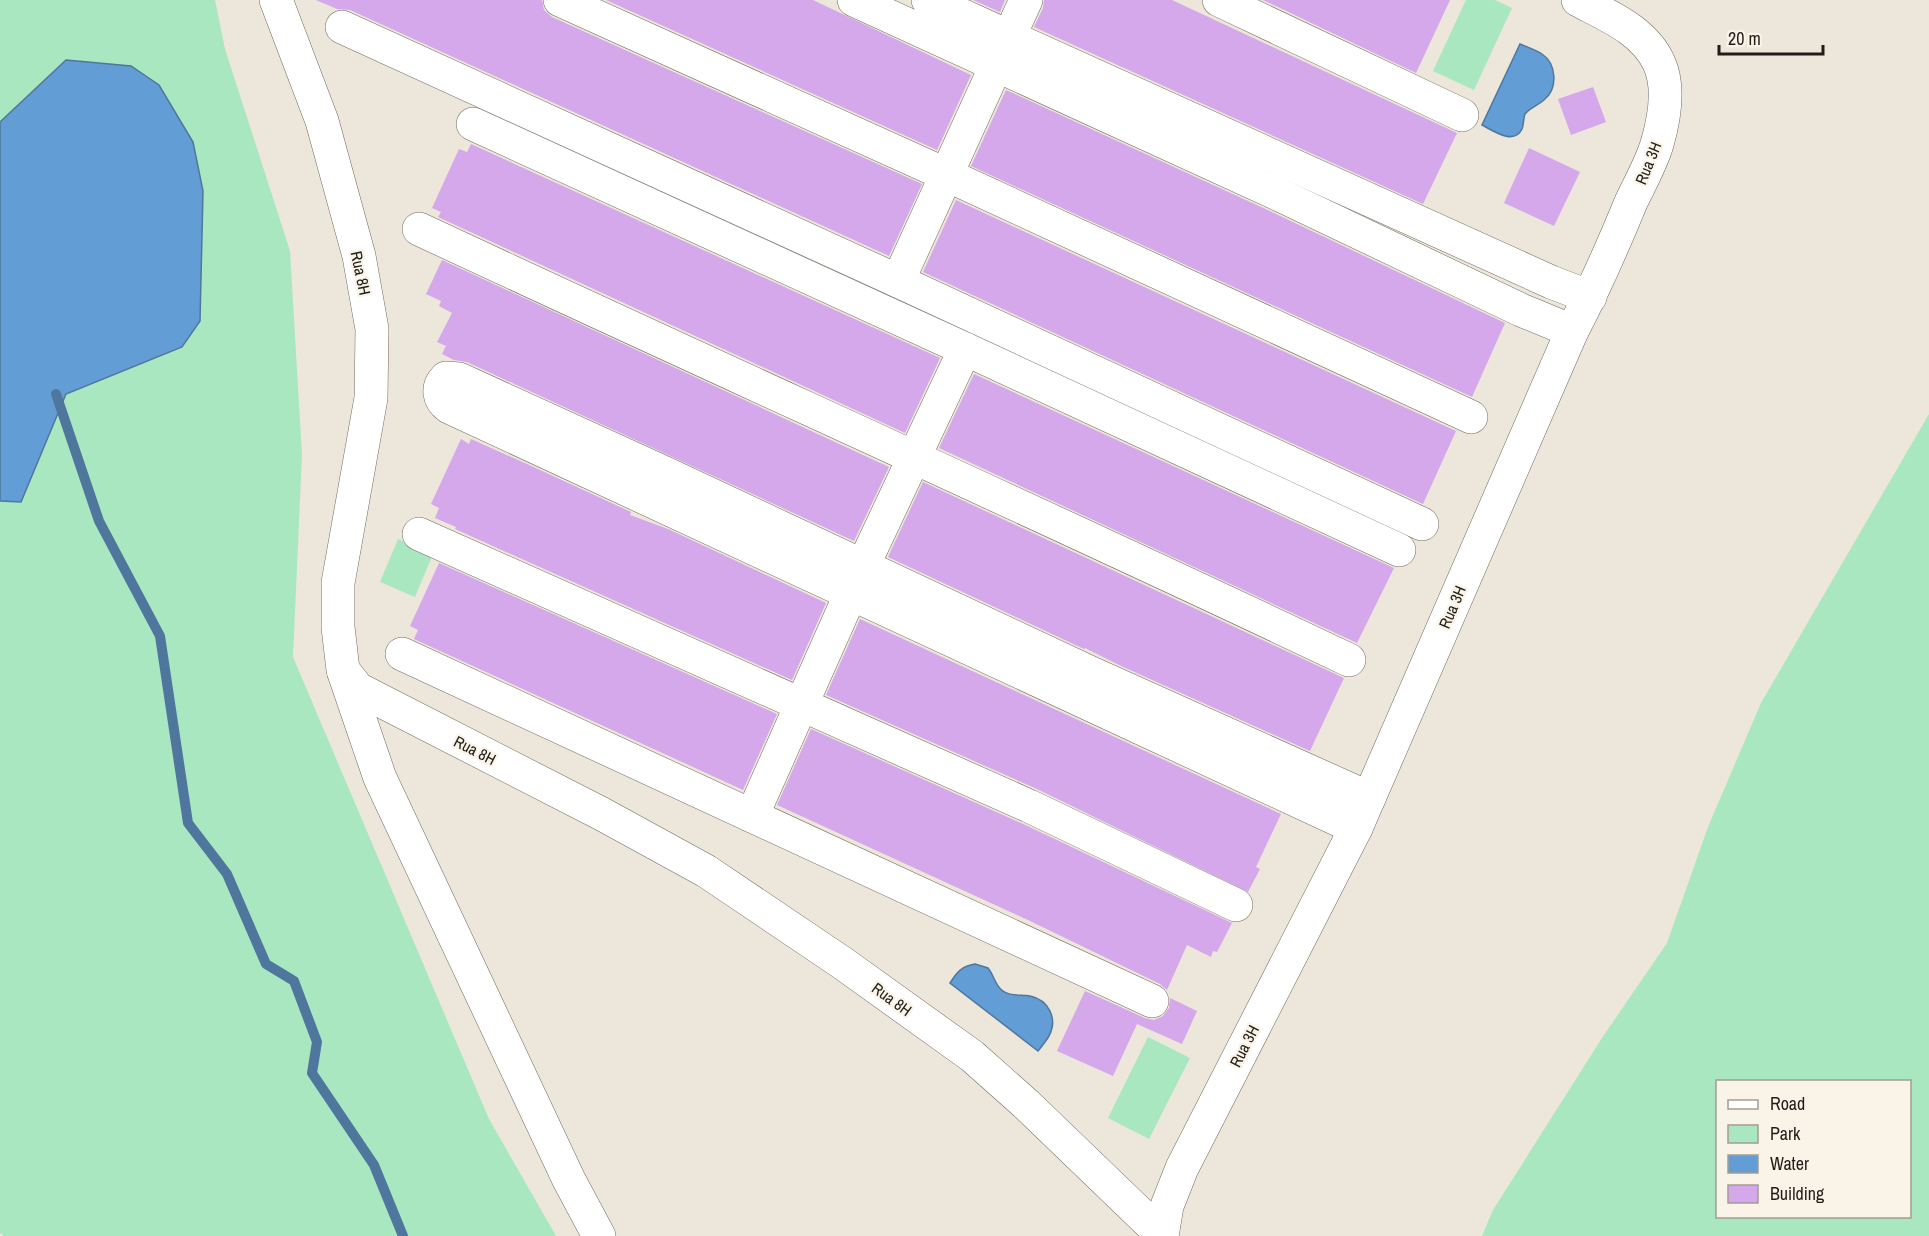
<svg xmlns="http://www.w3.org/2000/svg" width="1929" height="1236" font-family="'Archivo Narrow',sans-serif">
	<rect width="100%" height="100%" fill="#ede6da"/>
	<g fill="#a9e7c1" fill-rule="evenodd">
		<polygon points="0,0 215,0 225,49 290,251 302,455 293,657 489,1119 556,1236 4,1236 0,1233 0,501 21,501 66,394 182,347 66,60 0,122"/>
		<polygon points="1466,0 1495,0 1512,8 1474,90 1433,71"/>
		<path d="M 1929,414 L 1929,1236 L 1482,1236 L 1493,1210 L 1602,1038 L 1667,943 L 1708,827 L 1761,703 ZM 1718,1082 L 1910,1082 L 1910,1216 L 1718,1216 Z"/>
		<polygon points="398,539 433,554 415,597 380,582"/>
		<polygon points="1148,1037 1190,1058 1149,1139 1108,1118"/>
	</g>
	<g fill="#639dd5" stroke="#4f779d" stroke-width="1.5">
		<path d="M 1520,44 C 1527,47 1536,50 1542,54 C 1557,64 1558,89 1544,100 C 1537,106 1530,108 1525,114 C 1523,119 1524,125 1522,129 C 1514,146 1492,130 1482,125 Z"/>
		<polygon points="66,60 131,66 159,85 193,142 203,191 200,321 182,347 66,394 21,502 0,501 0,122"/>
		<path d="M 975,964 L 988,968 C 994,975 995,986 1003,991 C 1011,997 1021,994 1030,996 C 1049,1000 1058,1019 1049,1036 C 1046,1041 1042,1046 1038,1051 L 950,983 C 957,972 962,966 975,964 Z"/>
	</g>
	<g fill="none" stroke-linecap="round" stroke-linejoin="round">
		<polyline stroke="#4f779d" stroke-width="10" points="56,394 99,521 160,636 188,823 227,874 266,964 294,981 317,1042 312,1073 374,1165 403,1236"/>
	</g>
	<g fill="#d4a8ea">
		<polygon points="316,0 542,0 544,10 552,17 922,184 889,256 350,10 337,9"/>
		<polygon points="606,0 813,0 971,75 937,150"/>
		<polygon points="973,0 1005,0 1000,12"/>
		<polygon points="1044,0 1172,0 1457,133 1423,204 1034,27 1043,8"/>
		<polygon points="1263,0 1450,0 1416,73"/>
		<polygon points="1593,87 1606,122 1571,135 1558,99"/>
		<polygon points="1006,90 1274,213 1505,323 1472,397 971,166"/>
		<polygon points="471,144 940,358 905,433 438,217 441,212 432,208 459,149 467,152"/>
		<polygon points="1529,148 1580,172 1554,226 1504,203"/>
		<polygon points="956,200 1456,431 1423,504 923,272"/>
		<polygon points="442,260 889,467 854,541 467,362 454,360 442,354 446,346 437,342 452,313 439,306 441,301 426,294"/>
		<polygon points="974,374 1394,568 1357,643 939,448"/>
		<polygon points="461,439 469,444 471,439 527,464 631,512 630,515 668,529 826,603 792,680 455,529 456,527 435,518 439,508 431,504"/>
		<polygon points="923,482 1344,678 1310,751 1119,665 1085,648 1084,649 888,557"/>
		<polygon points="439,563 777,714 743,790 414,639 418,630 410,626"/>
		<polygon points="860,619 1281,814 1256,867 1260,869 1248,892 1037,789 826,695"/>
		<polygon points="811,729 1021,823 1232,923 1217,952 1213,951 1211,957 1187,945 1167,990 1160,984 1028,920 777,805"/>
		<polygon points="1085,991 1145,1018 1154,1020 1163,1016 1169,1008 1170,998 1197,1011 1182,1044 1137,1024 1113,1076 1057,1051"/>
	</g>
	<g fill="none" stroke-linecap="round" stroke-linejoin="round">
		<g stroke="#716b61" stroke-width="34">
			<g id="minor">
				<polyline points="276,0 322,121 359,256 372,329 371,398 338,583 338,627 343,670 358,689 602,814 706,871 841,962 972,1056 1026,1104 1161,1234"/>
				<polyline points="560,0 947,175 1471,417"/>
				<polyline points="854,0 1282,196 1521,310 1572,331"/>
				<polyline points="928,0 1551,282 1590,297"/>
				<polyline points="1219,0 1462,115"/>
				<polyline points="342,27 898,281 1422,524"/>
				<polyline points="473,124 965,349 1399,550"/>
				<path d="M 419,229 C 729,374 1040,513 1349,660"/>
				<polyline points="898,281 1026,0"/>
				<polyline points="419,534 1029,806 1236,905"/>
				<polyline points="402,654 1152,1001"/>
				<polyline points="344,673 380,778 569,1180 599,1236"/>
				<polyline points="752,816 863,566 965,349"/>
				<path d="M 1356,828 L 449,407 C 439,400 436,388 446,378 L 459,379 L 667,474 L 1091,673 L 1369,798"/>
				<path d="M 1162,1236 L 1167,1206 L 1182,1168 L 1356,828 L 1572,331 C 1594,289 1613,246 1631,202 C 1640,183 1651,164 1657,144 C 1664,120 1670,87 1659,63 C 1644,30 1608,16 1578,0"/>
			</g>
		</g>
		<use href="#minor" stroke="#fff" stroke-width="33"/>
	</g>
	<g text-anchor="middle" stroke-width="4.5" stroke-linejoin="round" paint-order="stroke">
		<g font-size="16" fill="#1f1d19" stroke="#faf3e7">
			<text transform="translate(1648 163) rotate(-68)" y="6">Rua 3H</text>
			<text transform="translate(361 273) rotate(78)" y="6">Rua 8H</text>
			<text transform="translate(1452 607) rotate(-67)" y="6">Rua 3H</text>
			<text transform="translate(475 750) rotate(27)" y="6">Rua 8H</text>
			<text transform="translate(892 999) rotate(36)" y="6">Rua 8H</text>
			<text transform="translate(1244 1046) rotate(-63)" y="6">Rua 3H</text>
		</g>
	</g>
	<rect x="1716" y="1080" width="195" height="138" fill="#faf3e7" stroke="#a29d95" stroke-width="1.5"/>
	<rect x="1728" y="1100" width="30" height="9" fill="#ffffff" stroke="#a29d95" stroke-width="1.5"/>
	<text x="1770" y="1110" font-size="18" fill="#1f1d19">Road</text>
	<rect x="1728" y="1125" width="30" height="18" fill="#a9e7c1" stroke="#a29d95" stroke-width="1.5"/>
	<text x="1770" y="1140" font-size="18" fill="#1f1d19">Park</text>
	<rect x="1728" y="1155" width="30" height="18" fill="#639dd5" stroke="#a29d95" stroke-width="1.5"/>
	<text x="1770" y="1170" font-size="18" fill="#1f1d19">Water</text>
	<rect x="1728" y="1185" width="30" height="18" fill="#d4a8ea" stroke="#a29d95" stroke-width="1.5"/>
	<text x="1770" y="1200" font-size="18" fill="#1f1d19">Building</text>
	<path d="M1719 45v9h104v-9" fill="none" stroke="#1f1d19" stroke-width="3"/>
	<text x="1728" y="45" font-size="18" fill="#1f1d19" stroke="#faf3e7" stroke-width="4.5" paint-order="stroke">20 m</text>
</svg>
